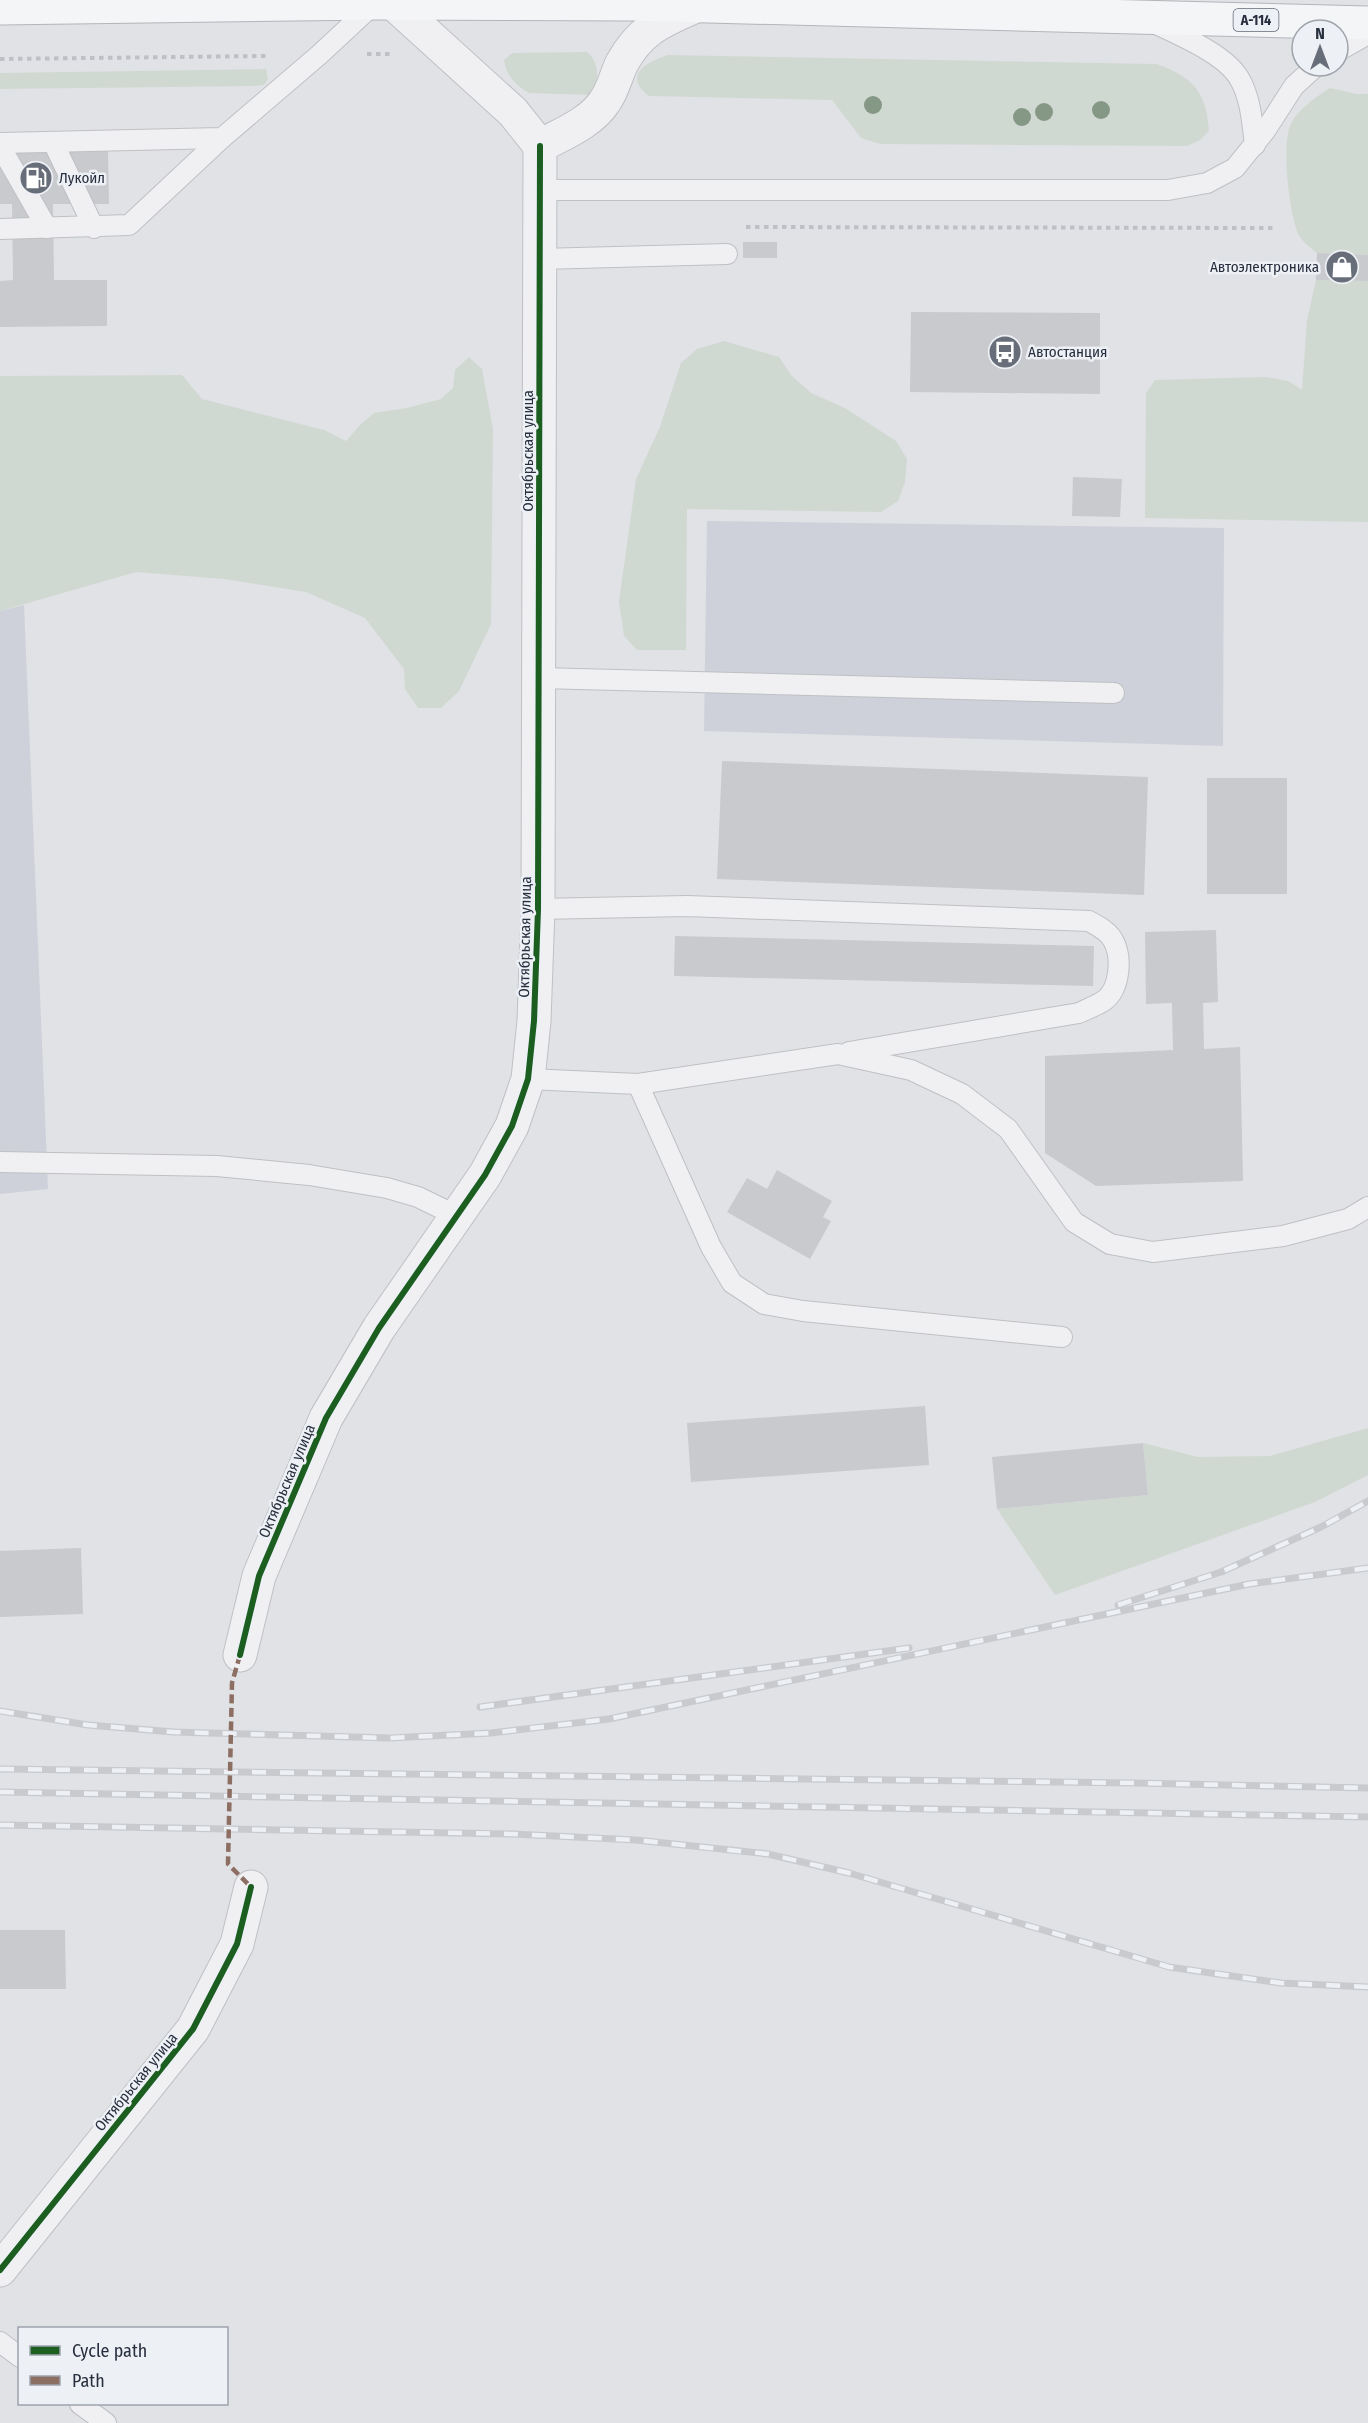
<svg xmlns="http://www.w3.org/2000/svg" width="1368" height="2423" font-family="'Fira Sans Condensed',sans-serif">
	<rect width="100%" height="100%" fill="#e0e2e6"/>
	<g fill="#ced1d9">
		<polygon points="707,521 1224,528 1223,746 704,731"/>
		<polygon points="24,605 48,1189 0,1194 0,611"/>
	</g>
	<g fill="#d0d9d1">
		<path d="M 587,52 C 599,62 598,76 595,91 L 591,95 L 529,93 C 516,86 506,75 504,60 L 512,53 Z"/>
		<path d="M 667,55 L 1156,64 C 1193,76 1207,93 1209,131 L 1200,140 L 1187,146 L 880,144 L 861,138 L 832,100 L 649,96 C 622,75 646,63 667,55 Z"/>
		<polygon points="266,69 268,79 264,85 255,86 0,89 0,73"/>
		<path d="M 1330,88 L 1356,94 L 1368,94 L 1368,255 L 1317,253 C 1311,248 1304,243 1300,237 C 1289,219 1282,145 1290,126 C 1296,111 1317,96 1330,88 Z"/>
		<polygon points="1316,280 1368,281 1368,522 1145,518 1146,393 1155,380 1265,377 1288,381 1302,390 1307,320"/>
		<polygon points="724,341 779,357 791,375 811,393 845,408 896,441 907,459 905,482 898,501 881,512 687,509 686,650 637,650 624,636 619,602 636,479 660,427 681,363 697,349"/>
		<polygon points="469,357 482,369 493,429 491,624 459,691 441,708 418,708 405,689 404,669 365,618 306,592 224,579 136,572 0,611 0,376 182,375 202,399 324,430 346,441 360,425 374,413 407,408 441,399 453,388 455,370"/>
		<polygon points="1368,1428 1368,1475 1315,1502 1055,1595 997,1509 1148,1495 1143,1443 1198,1457 1270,1456"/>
	</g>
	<g fill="#c8cace">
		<polygon points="108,150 109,204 53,204 54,280 107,280 107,326 0,327 0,281 13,280 12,204 0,204 0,151"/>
		<rect x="743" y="242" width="34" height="16"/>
		<polygon points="1317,253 1368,255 1368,281 1316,280"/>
		<polygon points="911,312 1100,313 1100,394 910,392"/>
		<polygon points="1073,477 1122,479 1120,517 1072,516"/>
		<polygon points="722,761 1148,777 1144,895 717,879"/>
		<rect x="1207" y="778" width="80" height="116"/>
		<polygon points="1216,930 1218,1002 1203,1003 1204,1049 1240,1047 1243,1181 1096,1186 1045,1153 1045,1056 1173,1050 1172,1003 1146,1004 1145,932"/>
		<polygon points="675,936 1094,946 1093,986 674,976"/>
		<polygon points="777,1170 832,1201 823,1217 831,1221 810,1259 727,1212 747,1178 767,1189"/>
		<polygon points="925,1406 929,1465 691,1482 687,1423"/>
		<polygon points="1143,1443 1148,1495 997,1509 992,1457"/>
		<polygon points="81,1548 83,1614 0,1617 0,1551"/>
		<polygon points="0,1930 65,1930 66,1989 0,1989"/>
	</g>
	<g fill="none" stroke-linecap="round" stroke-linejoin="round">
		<g stroke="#bec0c4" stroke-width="22">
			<g id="lane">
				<path d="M 1154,23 C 1179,35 1225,54 1239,78 C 1251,98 1252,122 1255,145"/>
				<polyline points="1338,51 1368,34"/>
				<polyline points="53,142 94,228"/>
				<polyline points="0,143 222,138 319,55 375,3"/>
				<polyline points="0,146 47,228"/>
				<polyline points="540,190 1168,190 1207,183 1235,168 1265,131 1294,86 1316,66"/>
				<polyline points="0,229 129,225 222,138"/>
				<polyline points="540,259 727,254"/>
				<polyline points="539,678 1114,693"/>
				<path d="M 538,909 L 687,906 L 1089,921 C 1098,926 1110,932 1114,942 C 1122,958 1120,988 1105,1000 C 1098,1005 1087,1009 1079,1013 L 849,1052"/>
				<polyline points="528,1079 638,1084 838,1054 911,1070 962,1094 1008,1129 1074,1222 1110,1244 1153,1252 1283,1236 1348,1219 1368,1207"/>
				<polyline points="638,1084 711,1247 732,1283 764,1304 803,1311 1062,1337"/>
				<polyline points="0,1162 217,1166 309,1175 387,1188 418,1197 457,1216"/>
				<polyline points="0,2342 20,2357"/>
				<polyline points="80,2404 106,2423"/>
			</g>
		</g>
		<g stroke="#bec0c4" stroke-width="35">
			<g id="street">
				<polyline points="393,3 513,112 540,146"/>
				<path d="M 540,146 C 562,134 591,123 605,101 C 613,90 616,75 622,63 C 642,27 663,21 698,5"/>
				<polyline points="240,1655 259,1576 326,1418 379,1328 485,1175 512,1126 528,1079 534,1021 538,909 540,146"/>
				<polyline points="0,2270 193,2029 237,1944 251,1887"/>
			</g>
		</g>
		<g stroke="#b3b5ba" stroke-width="35">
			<polyline id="highway" points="0,8 375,3 633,4 1368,23"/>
		</g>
		<g stroke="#bfc0c6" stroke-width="4" stroke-dasharray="4.5 4.5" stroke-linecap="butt">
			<polyline points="367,54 392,54"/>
			<polyline points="0,59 266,56"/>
			<polyline points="746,227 1275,228"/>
		</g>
		<use href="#lane" stroke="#f0f0f2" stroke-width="20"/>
		<use href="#street" stroke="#f0f0f2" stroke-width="33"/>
		<use href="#highway" stroke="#f4f5f6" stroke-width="33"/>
		<g stroke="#c9cace" stroke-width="7">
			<g id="rail">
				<polyline points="1118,1605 1221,1572 1321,1527 1368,1501"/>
				<polyline points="480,1707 909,1648"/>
				<polyline points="0,1711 88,1725 174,1732 390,1738 491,1733 609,1719 1249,1584 1368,1568"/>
				<polyline points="0,1769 1135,1783 1368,1788"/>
				<polyline points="0,1792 1368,1817"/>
				<polyline points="0,1825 513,1834 636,1840 768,1854 849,1873 1169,1967 1281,1983 1368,1987"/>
			</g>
		</g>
		<use href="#rail" stroke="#edf0f5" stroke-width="4.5" stroke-dasharray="14" stroke-linecap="butt"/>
		<polyline stroke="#8d6e63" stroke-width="4.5" stroke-dasharray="9 4.5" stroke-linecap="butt" points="240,1655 232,1683 228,1864 251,1887"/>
		<g stroke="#edf0f5" stroke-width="10">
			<g id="cycleway">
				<polyline points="240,1655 259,1576 326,1418 379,1328 485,1175 512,1126 528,1079 534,1021 538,909 540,146"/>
				<polyline points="0,2270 193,2029 237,1944 251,1887"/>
			</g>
		</g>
		<use href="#cycleway" stroke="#1b5e20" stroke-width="6"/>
	</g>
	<g fill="#859785">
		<circle cx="873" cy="105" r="9"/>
		<circle cx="1101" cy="110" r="9"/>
		<circle cx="1044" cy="112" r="9"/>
		<circle cx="1022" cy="117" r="9"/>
	</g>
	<defs>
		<g id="fuel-disc" transform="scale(1.725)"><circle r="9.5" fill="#686e79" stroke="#edf0f5"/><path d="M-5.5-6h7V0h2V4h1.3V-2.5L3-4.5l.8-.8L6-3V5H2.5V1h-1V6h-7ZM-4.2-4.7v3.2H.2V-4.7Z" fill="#fff"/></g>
		<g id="shop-disc" transform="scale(1.725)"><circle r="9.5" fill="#686e79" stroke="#edf0f5"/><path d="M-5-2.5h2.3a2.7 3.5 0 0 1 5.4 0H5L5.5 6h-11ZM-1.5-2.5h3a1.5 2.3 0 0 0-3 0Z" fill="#fff"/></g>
		<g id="bus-disc" transform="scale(1.725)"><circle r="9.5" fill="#686e79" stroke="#edf0f5"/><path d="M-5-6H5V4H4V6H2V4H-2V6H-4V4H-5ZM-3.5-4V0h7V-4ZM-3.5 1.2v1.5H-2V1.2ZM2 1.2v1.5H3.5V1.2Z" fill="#fff"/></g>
	</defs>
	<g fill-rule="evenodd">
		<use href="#fuel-disc" x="36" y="178"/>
		<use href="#shop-disc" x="1342" y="267"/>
		<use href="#bus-disc" x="1005" y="352"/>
	</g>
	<g text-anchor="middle" stroke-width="5" stroke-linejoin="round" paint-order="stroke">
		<rect fill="#edf0f5" stroke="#626975" stroke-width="1.5" x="1233.5" y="9" width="45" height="22" rx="4.5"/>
		<g font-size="14" font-weight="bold" fill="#272f3e">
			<text x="1256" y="25">А-114</text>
		</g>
		<g font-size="15" fill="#272f3e" stroke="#edf0f5" text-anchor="start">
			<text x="59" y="183">Лукойл</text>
			<text x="1319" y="272" text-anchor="end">Автоэлектроника</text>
			<text x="1028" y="357">Автостанция</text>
		</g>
		<g font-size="15" fill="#272f3e" stroke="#edf0f5">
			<text transform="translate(528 451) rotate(-90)" y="5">Октябрьская улица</text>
			<text transform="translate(525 937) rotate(-89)" y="5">Октябрьская улица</text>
			<text transform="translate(287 1481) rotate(-67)" y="5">Октябрьская улица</text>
			<text transform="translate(136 2082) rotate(-51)" y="5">Октябрьская улица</text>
		</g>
	</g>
	<rect x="18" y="2327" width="210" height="78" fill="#edf0f5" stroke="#9ea3ac" stroke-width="1.5"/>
	<rect x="30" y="2346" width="30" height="9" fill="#1b5e20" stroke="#9ea3ac" stroke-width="1.5"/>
	<text x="72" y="2357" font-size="18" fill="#272f3e">Cycle path</text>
	<rect x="30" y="2376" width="30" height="9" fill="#8d6e63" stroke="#9ea3ac" stroke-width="1.5"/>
	<text x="72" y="2387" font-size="18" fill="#272f3e">Path</text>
	<g transform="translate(1320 48)"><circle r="28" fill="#edf0f5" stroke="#9ea3ac" stroke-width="1.5"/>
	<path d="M0-4.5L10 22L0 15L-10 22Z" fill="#686e79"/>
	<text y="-9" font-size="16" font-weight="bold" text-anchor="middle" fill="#272f3e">N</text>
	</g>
</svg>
